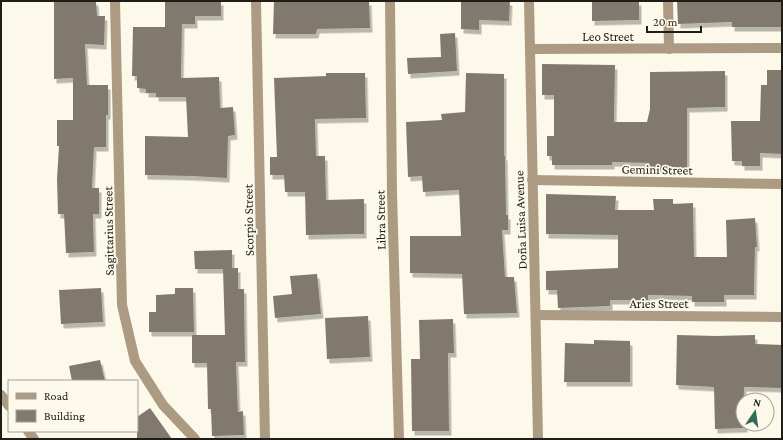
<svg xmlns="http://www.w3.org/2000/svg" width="783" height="440" font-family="'Crimson Pro',serif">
	<defs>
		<filter id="shadow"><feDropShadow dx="2.5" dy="4.5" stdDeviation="0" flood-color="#0004"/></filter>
	</defs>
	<rect width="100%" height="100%" fill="#fcf9ea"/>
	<g fill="#82796e" filter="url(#shadow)">
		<polygon points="54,1 96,1 97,16 105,16 104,45 85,44 87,85 108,85 108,115 106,115 106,147 94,147 92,188 99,188 99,214 93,214 94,252 66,253 64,214 58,214 57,179 59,146 57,146 57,120 73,120 73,78 54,79"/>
		<polygon points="165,1 221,1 221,16 195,16 195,24 182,24 181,78 219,77 220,108 233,107 235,135 228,136 227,178 191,176 145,175 145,136 188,137 186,97 156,97 156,93 146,93 146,89 137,88 137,76 132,76 133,27 165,27"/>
		<polygon points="274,1 369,1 370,28 317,29 316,34 273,34"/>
		<polygon points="461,1 510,1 509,21 479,20 479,30 461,29"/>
		<polygon points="592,1 639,1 639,20 592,21"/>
		<polygon points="677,1 782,1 782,27 732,27 732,22 678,24"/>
		<polygon points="455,33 457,71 408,74 407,58 441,57 440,34"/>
		<polygon points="542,64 615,65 614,122 647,122 650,109 650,72 725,71 725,107 687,108 687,170 649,170 649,163 612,162 612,165 552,165 552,156 547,156 547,136 554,136 554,95 542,95"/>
		<polygon points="767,70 782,70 782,154 760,153 760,166 742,166 742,161 732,161 731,121 760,121 761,85 767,85"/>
		<polygon points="326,73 365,73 366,118 315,119 316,156 325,156 326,200 364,199 364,234 306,235 305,192 285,192 284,175 270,175 270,157 277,157 274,78 326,76"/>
		<polygon points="466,73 504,74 504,156 505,156 506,215 508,215 508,230 502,230 505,277 514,277 517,313 464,314 462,274 410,273 410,236 461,236 459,190 423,192 422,176 408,177 406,122 442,120 441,114 465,112"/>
		<polygon points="546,194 616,196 615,210 654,210 653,199 673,199 673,204 693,203 694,257 727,257 726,220 755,218 757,247 755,247 754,295 724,295 724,302 692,302 692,296 648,295 648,300 610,300 610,306 558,308 557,290 546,290 546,271 618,268 618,235 546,234"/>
		<polygon points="232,250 232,268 238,268 238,289 244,289 245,362 236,362 238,412 243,411 244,435 212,436 211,409 208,409 207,363 192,363 192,335 225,335 223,269 195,269 194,251"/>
		<polygon points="317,274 321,314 275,318 273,296 292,294 290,276"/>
		<polygon points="101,288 103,322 61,324 59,290"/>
		<polygon points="175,288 193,288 194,332 149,332 149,312 156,312 156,295 175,294"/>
		<polygon points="368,316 370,357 327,359 325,318"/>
		<polygon points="453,319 454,353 448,353 449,431 412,431 411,359 420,359 419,320"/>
		<polygon points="677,335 716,336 755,335 755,344 782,345 782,388 744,387 743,424 745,424 745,428 715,429 714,387 676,385"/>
		<polygon points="594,340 630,341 630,382 564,382 565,343 594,344"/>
		<polygon points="100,360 105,381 72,381 69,366"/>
		<polygon points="150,408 172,439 137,439 137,417"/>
	</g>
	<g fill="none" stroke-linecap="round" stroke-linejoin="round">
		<g stroke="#ad9a83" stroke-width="10">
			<polyline points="115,1 122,305 135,361 163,405 195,439"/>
			<polyline points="256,1 265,439"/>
			<polyline points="390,1 392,193 399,439"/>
			<polyline points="529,1 538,439"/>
			<polyline points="668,1 669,49"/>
			<polyline points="530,49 782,48"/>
			<polyline points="532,180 782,184"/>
			<polyline points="536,315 782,317"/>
			<polyline points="1,395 9,406"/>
			<polyline points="28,431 34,439"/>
		</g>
	</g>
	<g text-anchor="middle" stroke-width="3.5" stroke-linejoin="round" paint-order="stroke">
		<g font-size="13" fill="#1e1d18" stroke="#fcf9ea">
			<text x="608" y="41">Leo Street</text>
			<text transform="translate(657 169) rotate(1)" y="5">Gemini Street</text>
			<text transform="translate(248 220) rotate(-91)" y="5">Scorpio Street</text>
			<text transform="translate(380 220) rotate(-91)" y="5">Libra Street</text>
			<text transform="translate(520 220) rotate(-92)" y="5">Doña Luisa Avenue</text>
			<text transform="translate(108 231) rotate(-91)" y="5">Sagittarius Street</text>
			<text x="659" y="308">Aries Street</text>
		</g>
	</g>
	<rect width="783" height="440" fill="none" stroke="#1e1d18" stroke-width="4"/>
	<rect x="8" y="380" width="130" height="52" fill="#fcf9ea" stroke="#a3a196"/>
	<rect x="16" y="393" width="20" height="6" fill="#ad9a83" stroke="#a3a196"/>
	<text x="44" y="400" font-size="12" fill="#1e1d18">Road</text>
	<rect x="16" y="410" width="20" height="12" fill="#82796e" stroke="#a3a196"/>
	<text x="44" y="420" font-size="12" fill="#1e1d18">Building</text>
	<g transform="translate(755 412) rotate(13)"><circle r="19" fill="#fcf9ea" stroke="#a3a196"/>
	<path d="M0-3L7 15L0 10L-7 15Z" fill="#2e6c58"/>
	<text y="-6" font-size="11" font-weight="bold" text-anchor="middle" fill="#1e1d18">N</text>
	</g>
	<path d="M647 26v6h54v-6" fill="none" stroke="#1e1d18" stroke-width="2"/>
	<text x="653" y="26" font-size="12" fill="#1e1d18" stroke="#fcf9ea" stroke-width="3" paint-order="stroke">20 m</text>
</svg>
